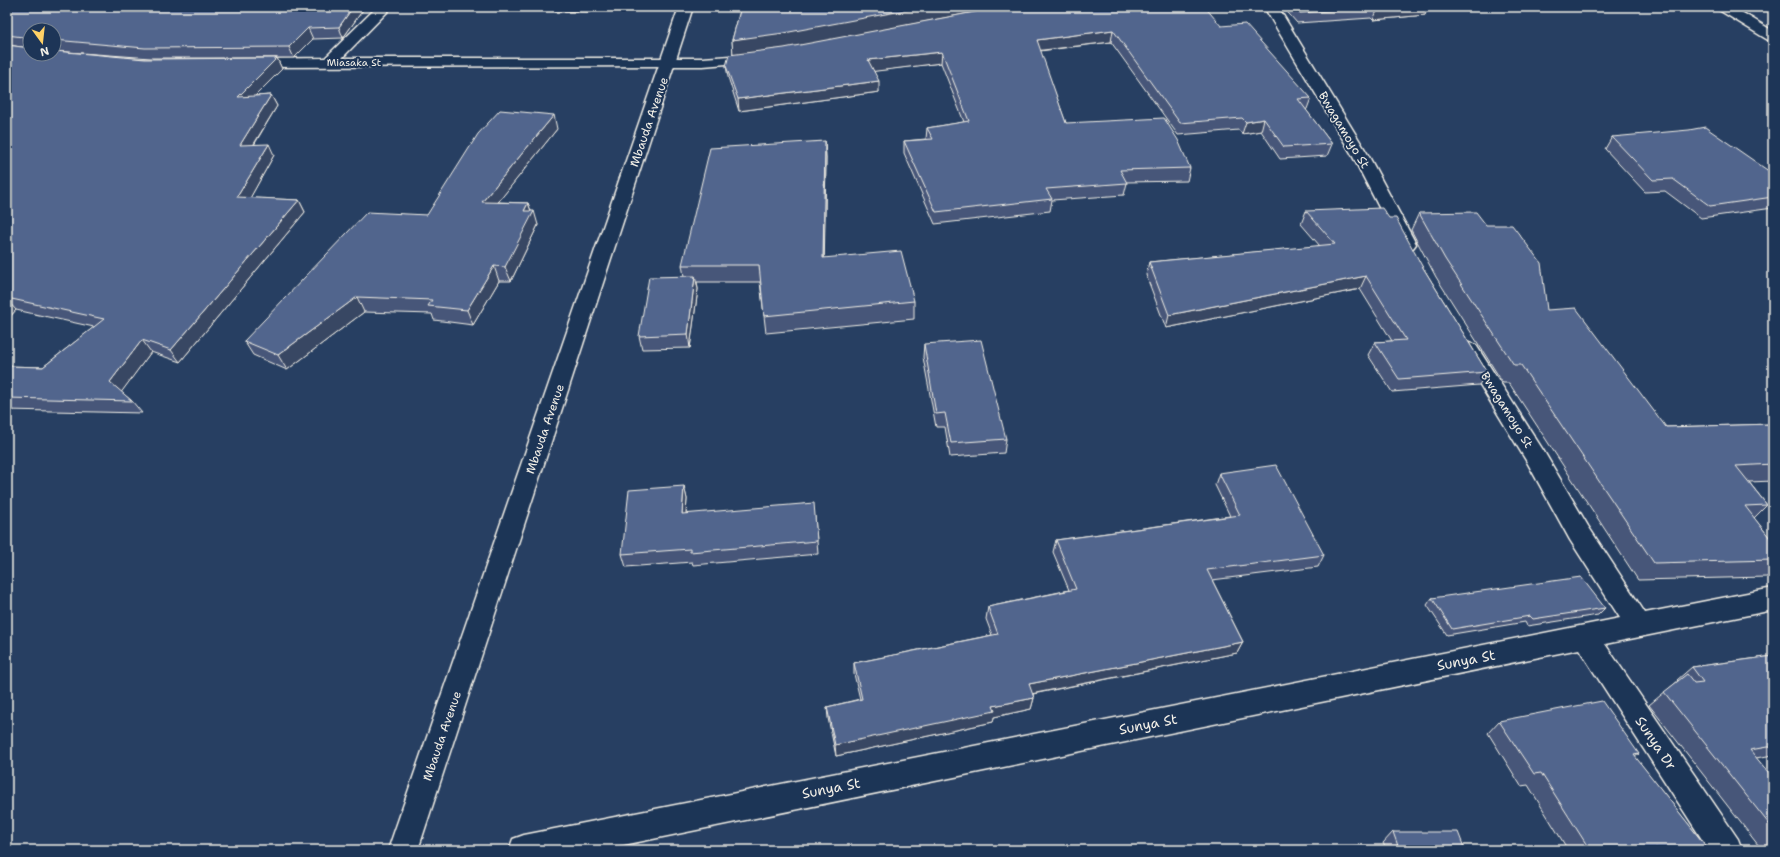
<svg xmlns="http://www.w3.org/2000/svg" width="1780" height="857" font-family="'Shantell Sans',sans-serif">
	<rect width="100%" height="100%" fill="#273f62"/>
	<filter id="ink" filterUnits="userSpaceOnUse"><feTurbulence type="fractalNoise" baseFrequency=".025" numOctaves="2"/><feDisplacementMap in="SourceGraphic" scale="8" xChannelSelector="R" yChannelSelector="G"/><feConvolveMatrix kernelMatrix="1 2 1 2 8 2 1 2 1" color-interpolation-filters="sRGB"/></filter>
	<g filter="url(#ink)">
		<g fill="none" stroke-linecap="round" stroke-linejoin="round">
			<g stroke="#f4f1e8" stroke-width="3">
				<polygon id="lane" points="757,54 762,55 764,58 762,61 703,66 669,66 664,65 662,62 664,59 669,58 703,58"/>
			</g>
			<g stroke="#f4f1e8" stroke-width="3">
				<g id="street">
					<polygon points="377,7 392,7 342,58 669,58 674,59 676,62 674,65 669,66 250,67 245,66 243,63 245,60 250,59 325,58"/>
					<polygon points="1264,7 1278,7 1367,153 1416,244 1413,248 1407,250 1401,248 1398,244 1351,153"/>
					<polygon points="1717,7 1733,7 1773,31 1773,41 1768,40 1719,10"/>
					<polygon points="1469,343 1476,345 1543,450 1588,526 1645,613 1773,588 1773,610 1605,644 1738,839 1742,850 1709,850 1579,649 599,850 509,850 513,839 524,835 1620,618 1570,540 1527,462 1459,350 1462,345"/>
				</g>
			</g>
			<g stroke="#f4f1e8" stroke-width="3">
				<polygon id="secondary" points="679,7 693,7 418,850 388,850"/>
			</g>
			<use href="#lane" fill="#1d3557" fill-rule="evenodd"/>
			<use href="#street" fill="#1d3557" fill-rule="evenodd"/>
			<use href="#secondary" fill="#1d3557" fill-rule="evenodd"/>
		</g>
		<g fill="#465779" stroke="#f4f1e8" fill-rule="evenodd">
			<path d="M 7,7 L 365,7 L 343,38 L 313,39 L 294,58 L 151,58 L 54,51 L 90,54 L 145,59 L 277,58 L 282,69 L 255,96 L 271,95 L 277,106 L 254,145 L 274,155 L 250,198 L 299,200 L 305,212 L 180,362 L 151,352 L 121,392 L 132,401 L 142,413 L 7,410 L 7,366 L 43,367 L 94,327 L 16,310 L 7,320 L 7,45 L 28,48 L 7,45 ZM 30,30 L 54,30 L 54,54 L 30,54 Z"/>
			<polygon points="516,7 593,7 590,12 517,10"/>
			<polygon points="741,7 995,7 995,8 1221,26 1311,98 1307,109 1306,110 1332,144 1327,156 1280,159 1261,131 1242,134 1239,130 1178,135 1111,42 1040,51 1066,123 1190,168 1187,181 1126,182 1127,183 1124,195 1052,200 1050,211 935,224 904,153 904,141 926,139 927,128 964,122 941,63 874,71 879,92 739,111 728,77 726,66 733,54 732,40"/>
			<polygon points="1283,7 1428,7 1425,15 1373,20 1371,18 1297,23"/>
			<polygon points="557,129 498,202 528,203 531,211 538,225 511,281 499,281 473,325 434,320 432,314 364,312 287,370 253,355 244,341 427,215"/>
			<polygon points="1612,137 1773,174 1773,208 1701,218 1665,191 1645,192 1605,149"/>
			<polygon points="825,141 826,158 824,258 914,301 914,319 766,333 760,282 697,282 698,289 690,348 642,349 639,336 684,276 682,265"/>
			<polygon points="1306,211 1422,266 1487,372 1479,385 1392,392 1368,355 1375,342 1392,341 1360,289 1166,328 1146,275 1149,262 1320,246 1301,224"/>
			<polygon points="1419,213 1547,310 1666,427 1773,424 1773,481 1749,482 1767,505 1754,518 1773,542 1773,572 1767,577 1638,580 1509,383 1503,383 1436,277 1411,230"/>
			<polygon points="924,344 1006,439 1004,453 950,457 945,427 936,427 923,357"/>
			<polygon points="1219,473 1324,555 1318,567 1212,580 1243,642 1237,653 1033,694 1034,698 1031,709 994,717 993,722 836,756 828,718 827,707 860,699 854,674 854,663 992,635 986,619 988,607 1069,590 1053,552 1056,540 1230,516 1215,485"/>
			<polygon points="684,486 687,499 686,514 815,516 818,554 693,565 692,562 626,567 622,554"/>
			<polygon points="1432,598 1605,608 1598,615 1527,626 1525,622 1447,635 1427,605"/>
			<polygon points="1773,656 1773,755 1756,758 1773,778 1773,850 1762,850 1649,705 1678,681 1677,680 1692,667"/>
			<polygon points="1499,721 1639,754 1635,757 1709,850 1568,850 1528,785 1521,786 1488,733"/>
			<polygon points="1393,832 1465,850 1332,850 1334,848 1385,847 1383,843"/>
		</g>
		<g fill="#394763" stroke="#f4f1e8">
			<polygon points="353,7 365,7 343,38 339,27"/>
			<polygon points="589,7 593,7 590,12"/>
			<polygon points="923,7 995,7 995,8 785,49 733,56 732,40"/>
			<polygon points="1414,7 1428,7 1425,15 1373,20 1377,11"/>
			<polygon points="308,28 313,39 294,58 289,47"/>
			<polygon points="1113,30 1111,42 1035,51 1037,40"/>
			<polygon points="942,52 941,63 869,72 868,60"/>
			<polygon points="277,58 282,69 243,108 238,97"/>
			<polygon points="879,81 879,92 739,111 738,99"/>
			<polygon points="271,95 277,106 246,157 240,145"/>
			<polygon points="554,115 557,129 487,216 482,202"/>
			<polygon points="1264,119 1261,131 1242,134 1246,122"/>
			<polygon points="825,141 826,158 824,276 823,258"/>
			<polygon points="269,144 274,155 244,209 237,197"/>
			<polygon points="299,200 305,212 180,362 171,350"/>
			<polygon points="528,203 532,214 534,211 538,225 511,281 505,267 524,211"/>
			<polygon points="494,266 499,281 473,325 467,310"/>
			<polygon points="695,276 698,289 690,348 688,334"/>
			<polygon points="1366,276 1360,289 1166,328 1169,315"/>
			<polygon points="357,297 364,312 287,370 278,355"/>
			<polygon points="7,300 16,310 7,320"/>
			<polygon points="142,340 151,352 120,394 110,382"/>
			<polygon points="684,486 687,499 685,528 682,514"/>
			<polygon points="1243,642 1237,653 1026,695 1029,684"/>
			<polygon points="1034,698 1031,709 994,717 993,722 836,756 835,745 993,706"/>
		</g>
		<g fill="#51658d" stroke="#f4f1e8">
			<polygon points="7,7 353,7 339,27 308,28 289,47 145,48 54,40 54,30 30,30 30,42 24,42 23,37 7,35"/>
			<polygon points="741,7 923,7 784,33 732,40"/>
			<polygon points="1001,7 1205,7 1221,26 1245,24 1311,98 1298,99 1332,144 1284,147 1264,119 1246,122 1242,118 1180,123 1113,30 1037,40 1066,123 1164,118 1178,140 1190,168 1120,170 1127,183 1046,189 1052,199 936,212 904,141 933,139 927,128 969,121 942,52 868,60 879,81 738,99 726,66 729,55 784,48"/>
			<polygon points="1294,7 1414,7 1377,11 1374,8 1300,13"/>
			<polygon points="7,45 30,48 30,54 54,54 54,51 90,54 145,59 277,58 238,97 271,95 240,145 269,144 237,197 299,200 171,350 142,340 110,382 132,401 7,398 7,366 43,367 104,319 7,298"/>
			<polygon points="500,110 554,115 482,202 528,203 524,211 534,211 505,267 494,266 467,310 428,306 432,300 357,297 278,355 244,341 367,212 427,215 478,134"/>
			<polygon points="1705,127 1773,174 1773,197 1710,206 1673,179 1653,180 1612,137 1689,130"/>
			<polygon points="825,141 823,258 901,251 914,301 764,316 759,265 682,265 710,148"/>
			<polygon points="1382,208 1389,218 1396,218 1422,266 1487,372 1399,379 1375,342 1406,340 1366,276 1169,315 1149,262 1335,244 1306,211"/>
			<polygon points="1476,212 1486,225 1512,225 1541,263 1547,310 1576,308 1666,427 1773,424 1773,464 1736,466 1767,505 1745,506 1773,542 1773,560 1654,563 1521,365 1514,365 1445,259 1419,213"/>
			<polygon points="695,276 688,334 639,336 649,277"/>
			<polygon points="981,340 1006,439 951,443 945,413 936,414 924,344"/>
			<polygon points="1276,465 1324,555 1207,570 1243,642 1029,684 1034,698 993,706 995,711 835,745 827,707 862,699 854,663 998,634 988,607 1076,589 1056,540 1240,515 1219,473"/>
			<polygon points="684,486 682,514 814,503 817,541 690,552 690,549 622,554 629,490"/>
			<polygon points="1581,577 1605,608 1533,619 1530,616 1452,629 1432,598"/>
			<polygon points="1773,656 1773,746 1750,750 1773,778 1773,829 1664,692 1687,674 1694,683 1703,682 1692,667"/>
			<polygon points="1602,701 1639,754 1634,755 1709,850 1658,850 1657,848 1648,850 1590,850 1541,773 1534,774 1499,721"/>
			<polygon points="1393,832 1458,832 1465,850 1334,850 1334,848 1398,846"/>
		</g>
	</g>
	<g text-anchor="middle" stroke-width="4" stroke-linejoin="round" paint-order="stroke">
		<g font-size="10" fill="#f4f1e8" stroke="#1d3557">
			<text x="354" y="66">Miasaka St</text>
		</g>
		<g font-size="12" fill="#f4f1e8" stroke="#1d3557">
			<text transform="translate(649 122) rotate(-71)" y="4">Mbauda Avenue</text>
			<text transform="translate(1344 130) rotate(59)" y="4">Bwagamoyo St</text>
			<text transform="translate(1507 410) rotate(58)" y="4">Bwagamoyo St</text>
			<text transform="translate(545 429) rotate(-71)" y="4">Mbauda Avenue</text>
			<text transform="translate(442 736) rotate(-71)" y="4">Mbauda Avenue</text>
		</g>
		<g font-size="14" fill="#f4f1e8" stroke="#1d3557">
			<text transform="translate(1466 660) rotate(-11)" y="5">Sunya St</text>
			<text transform="translate(1148 724) rotate(-11)" y="5">Sunya St</text>
			<text transform="translate(1656 743) rotate(56)" y="5">Sunya Dr</text>
			<text transform="translate(831 788) rotate(-11)" y="5">Sunya St</text>
		</g>
	</g>
	<rect width="1780" height="857" fill="none" stroke="#1d3557" stroke-width="24"/>
	<rect x="12" y="12" width="1756" height="833" fill="none" stroke="#f4f1e8" stroke-width="1.5" filter="url(#ink)"/>
	<g transform="translate(42 42) rotate(165)"><circle r="19" fill="#1d3557" stroke="#738091"/>
	<path d="M0-3L7 15L0 10L-7 15Z" fill="#ffd166"/>
	<text y="-6" font-size="11" font-weight="bold" text-anchor="middle" fill="#f4f1e8">N</text>
	</g>
</svg>
